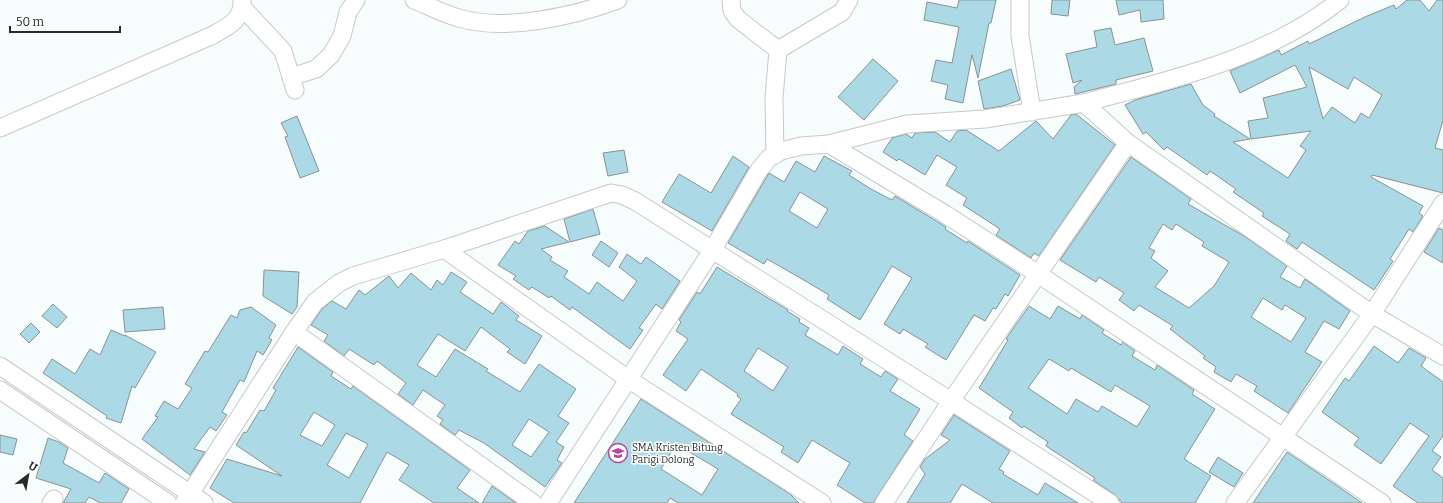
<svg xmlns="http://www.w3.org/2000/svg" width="1443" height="503" font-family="Bitter,serif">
	<rect width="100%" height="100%" fill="#f7fdfc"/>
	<g fill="#abd9e6" stroke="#8b9192" fill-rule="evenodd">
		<polygon points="959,0 996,0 991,23 989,23 978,78 972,55 963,103 945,99 948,85 931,81 936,60 952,63 959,27 924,20 927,2 957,8"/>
		<polygon points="1052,0 1070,0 1068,16 1051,14"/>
		<polygon points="1116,0 1163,0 1164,19 1141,22 1140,10 1119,15"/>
		<path d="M 1407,0 L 1420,0 L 1429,11 L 1437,0 L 1443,0 L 1443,120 L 1435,148 L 1443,150 L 1443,193 L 1372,175 L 1371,177 L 1423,206 L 1419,213 L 1423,216 L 1413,232 L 1409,229 L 1390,259 L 1393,261 L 1374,290 L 1302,242 L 1297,249 L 1286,241 L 1290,234 L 1262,216 L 1264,213 L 1233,192 L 1236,189 L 1210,171 L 1207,175 L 1167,147 L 1164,150 L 1146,132 L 1143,134 L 1125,105 L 1135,100 L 1191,84 L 1203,105 L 1215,114 L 1214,116 L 1250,139 L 1233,142 L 1288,178 L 1306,150 L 1300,146 L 1311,131 L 1251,139 L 1248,121 L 1268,118 L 1263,98 L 1307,87 L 1295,65 L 1240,93 L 1230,71 L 1279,50 L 1281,55 L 1308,41 L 1309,44 L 1367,16 L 1394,5 L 1396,9 ZM 1309,67 L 1348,89 L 1354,77 L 1382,95 L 1369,118 L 1361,113 L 1355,123 L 1332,107 L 1323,119 Z"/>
		<polygon points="1111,28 1115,45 1144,38 1153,71 1116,80 1116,84 1075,94 1074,87 1082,80 1073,83 1066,54 1097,47 1094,31"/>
		<polygon points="873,59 898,81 864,120 838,97"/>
		<polygon points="1011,69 1020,100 1003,106 984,109 978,81"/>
		<polygon points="1076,114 1115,145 1039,256 1034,253 1031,258 996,235 1000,229 963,205 967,198 946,185 957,167 937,155 925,175 899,159 897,161 883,152 892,138 906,134 912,138 915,133 935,132 950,142 957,131 966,130 999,151 1036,121 1053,139 1071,115"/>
		<polygon points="297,116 319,171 300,178 285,137 288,136 281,123"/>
		<polygon points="624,150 628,172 608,176 603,153"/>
		<polygon points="733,156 749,167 712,231 662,202 679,174 711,193"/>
		<path d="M 824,156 L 852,171 L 849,175 L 871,189 L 892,200 L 895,196 L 946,227 L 945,229 L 967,243 L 968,241 L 1020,275 L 1008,296 L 1005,294 L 996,309 L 993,308 L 985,321 L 974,315 L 946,360 L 925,347 L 928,344 L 903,329 L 900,334 L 884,324 L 912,278 L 892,266 L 860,320 L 827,299 L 829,295 L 802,279 L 767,259 L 764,264 L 728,243 L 769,173 L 784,182 L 796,161 L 815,172 ZM 800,192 L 828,209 L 817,228 L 789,211 Z"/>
		<path d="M 1131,157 L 1191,199 L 1188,204 L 1244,236 L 1287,266 L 1280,277 L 1300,288 L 1305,279 L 1350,311 L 1339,329 L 1324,321 L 1305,352 L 1322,362 L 1288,413 L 1254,391 L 1257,386 L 1236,374 L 1231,382 L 1214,372 L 1216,367 L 1203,358 L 1205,356 L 1170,329 L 1173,326 L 1139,305 L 1134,311 L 1119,300 L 1124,293 L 1099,277 L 1096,282 L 1060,260 ZM 1163,224 L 1172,230 L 1176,224 L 1204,242 L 1202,246 L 1229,262 L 1214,286 L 1189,308 L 1155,287 L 1168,271 L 1151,258 L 1155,251 L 1149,248 ZM 1263,298 L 1282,310 L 1285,305 L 1306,318 L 1291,342 L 1251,317 Z"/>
		<polygon points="593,209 600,234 570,242 564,219"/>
		<polygon points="545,226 569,242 541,249 552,257 550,260 568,271 564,277 589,294 597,282 623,301 637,281 619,267 627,254 641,264 646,257 680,281 662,309 656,304 639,328 643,330 630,349 572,307 570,310 551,296 549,298 532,287 529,290 513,279 516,276 498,265 515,241 519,244 528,231"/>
		<polygon points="1439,228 1443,230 1443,263 1424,252"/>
		<polygon points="601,241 618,253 609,267 592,255"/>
		<path d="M 717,267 L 788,310 L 787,311 L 800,319 L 799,322 L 809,328 L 805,335 L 838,355 L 843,346 L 863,359 L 860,364 L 881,377 L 885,371 L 898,379 L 890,391 L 920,409 L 904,435 L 913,441 L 873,503 L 865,503 L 837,485 L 850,463 L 812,440 L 798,463 L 781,452 L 784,447 L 731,414 L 741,399 L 737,396 L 738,394 L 701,369 L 686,391 L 663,375 L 688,339 L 676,331 L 681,322 L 679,320 L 697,292 L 700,294 ZM 758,348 L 788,367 L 773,391 L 744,371 Z"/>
		<polygon points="264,270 299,272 297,307 292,314 263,296"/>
		<path d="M 451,272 L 467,282 L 460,292 L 493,314 L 501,302 L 519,316 L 516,320 L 542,336 L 525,364 L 507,352 L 510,349 L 481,327 L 465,351 L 438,334 L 417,365 L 436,377 L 455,349 L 488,369 L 486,371 L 520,392 L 539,364 L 576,389 L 558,416 L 569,423 L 556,442 L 564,447 L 557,460 L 562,463 L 545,487 L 484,443 L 459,430 L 455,435 L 440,424 L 443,420 L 437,416 L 445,405 L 423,390 L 413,405 L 398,394 L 406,383 L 377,361 L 374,365 L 349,349 L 344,356 L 324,341 L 328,335 L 311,325 L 322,309 L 332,301 L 346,309 L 359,290 L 365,295 L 389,276 L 398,288 L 411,273 L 431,290 L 437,280 L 443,285 ZM 529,419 L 549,432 L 531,457 L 512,445 Z"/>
		<polygon points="53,304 67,317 57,328 42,316"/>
		<path d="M 1029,306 L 1050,319 L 1058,306 L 1080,319 L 1082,315 L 1104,330 L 1102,333 L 1121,345 L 1123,342 L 1135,351 L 1132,356 L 1155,370 L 1157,365 L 1194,390 L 1192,394 L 1215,409 L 1184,459 L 1211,476 L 1195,503 L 1122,503 L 1115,495 L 1093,480 L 1095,478 L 1046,446 L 1048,442 L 1024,426 L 1022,428 L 1009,418 L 1013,412 L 979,388 L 1008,340 L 1006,339 ZM 1049,359 L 1069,371 L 1071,368 L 1111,392 L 1115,385 L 1150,406 L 1137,427 L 1102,406 L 1098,412 L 1076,399 L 1067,414 L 1028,388 Z"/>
		<polygon points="163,307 165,329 125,332 123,310"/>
		<polygon points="251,307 276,325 269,338 272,340 263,355 257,351 244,382 240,380 222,412 227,415 216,431 210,427 194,449 205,452 190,475 142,439 158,417 155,416 164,401 178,409 192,388 185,384 205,351 208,352 231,315 237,318 240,310"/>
		<polygon points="31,323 40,332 29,343 20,334"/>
		<polygon points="111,330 125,336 125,335 156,352 135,388 132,386 121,423 106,418 107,416 43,373 52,359 75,374 90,349 100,355"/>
		<polygon points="1374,346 1398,363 1409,348 1426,358 1421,366 1443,382 1443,436 1432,451 1441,457 1432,470 1443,478 1443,503 1418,503 1393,486 1429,436 1410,423 1381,464 1354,445 1359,438 1322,412 1345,378 1349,381"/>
		<path d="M 298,347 L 333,372 L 331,376 L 351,389 L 353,386 L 470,470 L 457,488 L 479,503 L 434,503 L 399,480 L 409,465 L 387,452 L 360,503 L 234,503 L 210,488 L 227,459 L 282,476 L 236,445 L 244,432 L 246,433 L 260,410 L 264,411 L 276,390 L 273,388 ZM 314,412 L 335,425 L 322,446 L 300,435 ZM 346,433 L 368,444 L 349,478 L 327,465 Z"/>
		<path d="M 641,399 L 790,494 L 799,503 L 678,503 L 670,498 L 667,503 L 574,503 ZM 676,444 L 718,469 L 702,495 L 661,469 Z"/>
		<polygon points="954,415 1010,451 999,469 1004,472 1003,474 1038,495 1045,483 1078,503 993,503 962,484 950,503 907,503 925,474 920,467 925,459 950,440 941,435"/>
		<polygon points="0,435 17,439 13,455 0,452"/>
		<polygon points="48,438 59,442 68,448 63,463 99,483 105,473 129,489 121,503 100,503 89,497 85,503 63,503 71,489 36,478"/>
		<polygon points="1287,452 1333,483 1362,503 1253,503"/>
		<polygon points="1218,457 1243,473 1234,487 1209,472"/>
		<polygon points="492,486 516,503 482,503"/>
	</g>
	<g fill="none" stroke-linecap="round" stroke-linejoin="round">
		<g stroke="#c4cac9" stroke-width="19">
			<g id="minor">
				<path d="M 414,0 C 429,6 444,14 459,18 C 505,32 574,16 618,0"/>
				<polyline points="731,0 732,11 738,19 778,50 774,98 775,155"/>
				<polyline points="1020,0 1020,36 1032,112"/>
				<polyline points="243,8 283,51 295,90"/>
				<polyline points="778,50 842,12 849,0"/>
				<polyline points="291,77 316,69 331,55 342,36 348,12 356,0"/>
				<path d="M 1084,103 C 1172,79 1267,59 1340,0"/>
				<path d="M 0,128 L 211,36 C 227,27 243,21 242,0"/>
				<polyline points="829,144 907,124 985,119 1084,103 1128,143 1372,314 1443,356"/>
				<polyline points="444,249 628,379 822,503"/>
				<polyline points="294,332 533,503"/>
				<polyline points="0,366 204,503"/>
				<polyline points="0,390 168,503"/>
				<polyline points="51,503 54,499"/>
				<polyline points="184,503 294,332 315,302 339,283 353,276 444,249 611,193 622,195 635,201 951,401 1128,143"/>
				<polyline points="548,503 713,249 759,170 769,158 781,151 801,146 829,144 945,214 1038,274 1382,503"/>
				<polyline points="884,503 951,401 1110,503"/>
				<polyline points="1235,503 1372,314 1443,203"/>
			</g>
		</g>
		<use href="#minor" stroke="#fff" stroke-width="17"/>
	</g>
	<defs>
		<g id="school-ring" transform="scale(1)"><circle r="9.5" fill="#fff" stroke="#b746a2" stroke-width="1.5"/><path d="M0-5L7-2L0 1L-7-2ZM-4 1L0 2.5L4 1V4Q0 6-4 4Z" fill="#b746a2"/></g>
	</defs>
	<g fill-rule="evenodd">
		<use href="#school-ring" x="618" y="453"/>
	</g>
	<g text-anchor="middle" stroke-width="3" stroke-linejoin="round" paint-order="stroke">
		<g font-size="10" fill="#282a2a" stroke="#fff" text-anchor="start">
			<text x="632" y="451">SMA Kristen Bitung<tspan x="632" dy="12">Parigi Dolong</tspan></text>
		</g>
	</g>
	<g transform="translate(28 475) rotate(31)" stroke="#ffffff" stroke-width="3" paint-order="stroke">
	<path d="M0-3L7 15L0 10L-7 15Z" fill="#282a2a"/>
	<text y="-6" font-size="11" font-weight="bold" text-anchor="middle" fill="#282a2a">U</text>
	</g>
	<path d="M10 26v6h110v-6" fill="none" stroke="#282a2a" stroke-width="2"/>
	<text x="16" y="26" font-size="12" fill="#282a2a" stroke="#ffffff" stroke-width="3" paint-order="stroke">50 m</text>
</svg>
